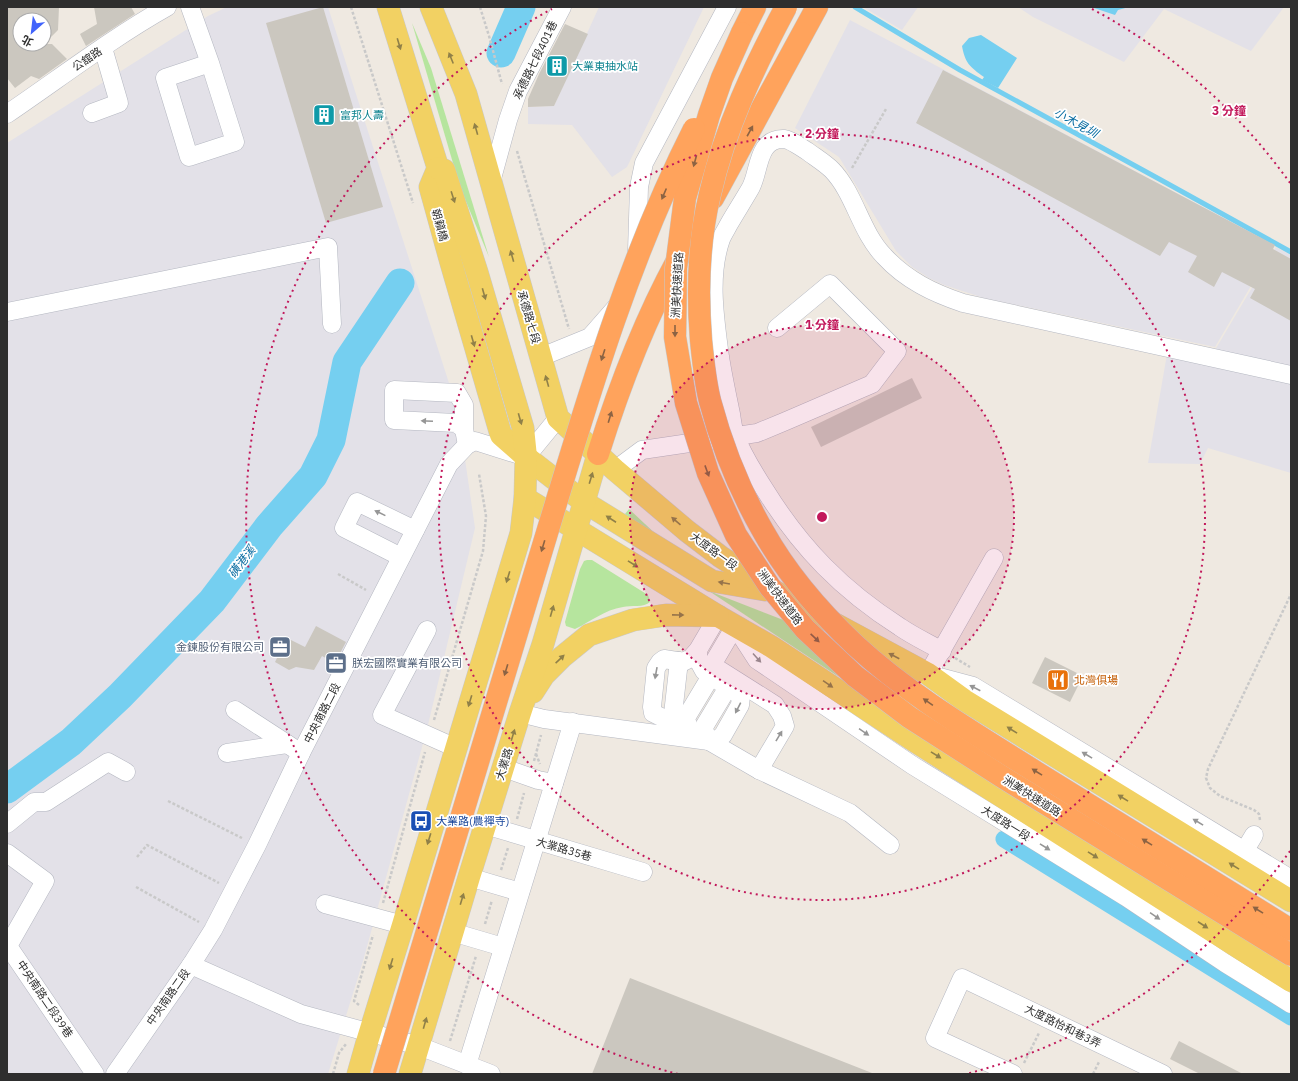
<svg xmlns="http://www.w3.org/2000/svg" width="1298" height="1081" font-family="'IBM Plex Sans','Noto Sans TC',sans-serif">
	<rect width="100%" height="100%" fill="#efe9e1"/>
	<g fill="#e3e1e8">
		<polygon points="227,7 328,7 458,411 475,528 427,729 363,961 328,1074 7,1074 7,143 208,16"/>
		<polygon points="599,7 704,7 627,167 612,177 572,125 528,124 528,107 554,106"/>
		<polygon points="863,7 918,7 902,30"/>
		<polygon points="1018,7 1284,7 1251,51 1164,9 1124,62 1033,17"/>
		<polygon points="850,20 1275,245 1215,347 984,298 944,285 929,278 912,267 896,251 839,157 795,128"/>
		<polygon points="1276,247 1291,255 1291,473 1208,448 1200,464 1148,463 1169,343 1215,350"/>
	</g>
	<g fill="#b6e59e">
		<polygon points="412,23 431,68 489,257 460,187"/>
		<polygon points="629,509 660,538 639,526 625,514"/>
		<path d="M 587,560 L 592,560 L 648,595 L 650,602 C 644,608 631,605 623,607 C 604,610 592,621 575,629 L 566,626 L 565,622 L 580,569 L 584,561 Z"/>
		<polygon points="709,591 786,621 839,677"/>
	</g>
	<g fill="#75cff0">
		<polygon points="1091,7 1129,7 1118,10 1115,15"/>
		<path d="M 981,35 L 1017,58 L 998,88 L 982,80 L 984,77 C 970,67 965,63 962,46 L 969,38 Z"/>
	</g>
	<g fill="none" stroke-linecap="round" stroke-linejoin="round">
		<polyline stroke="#75cff0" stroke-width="5" points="855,7 960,70 1161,180 1291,252"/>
		<polyline stroke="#75cff0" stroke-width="17" points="1004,839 1291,1017"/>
		<g stroke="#75cff0" stroke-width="29">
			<polyline points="501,53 521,7"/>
			<polyline points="7,789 71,742 120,696 212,601 269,526 313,476 331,440 347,362 400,283"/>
		</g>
	</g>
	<g fill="#cbc7bf" fill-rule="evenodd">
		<path d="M 7,7 L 59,7 L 58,30 L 44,44 L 52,44 L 67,59 L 39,79 L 31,76 L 15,88 L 7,78 ZM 20,20 L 44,20 L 44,44 L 20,44 Z"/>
		<polygon points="94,7 131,7 135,14 86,46 80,34 97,24"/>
		<polygon points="323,7 383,207 326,223 266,23"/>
		<polygon points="565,24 588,34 554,106 528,107 528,99 539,74"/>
		<polygon points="943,70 1275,245 1273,249 1291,259 1291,321 1250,298 1255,289 1222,272 1214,287 1188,272 1197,256 1169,242 1160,256 916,123"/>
		<polygon points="912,378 922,398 821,447 811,427"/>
		<polygon points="316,626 346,642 335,663 322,656 314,670 296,667 289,670 275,662 287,638 305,647"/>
		<polygon points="1045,657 1083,676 1070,702 1032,683"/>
		<polygon points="630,978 872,1073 871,1074 592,1074"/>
		<polygon points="1179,1041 1243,1074 1200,1074 1170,1059"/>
	</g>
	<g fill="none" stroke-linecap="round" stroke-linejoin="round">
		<g stroke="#b4b7c1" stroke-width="19">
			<g id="minor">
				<polyline points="190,7 210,63 235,142 189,157 165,78 210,63"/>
				<polyline points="92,113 119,103 103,48"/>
				<path d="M 7,114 C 60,78 112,38 167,7"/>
				<polyline points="491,182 508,120 518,91 562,7"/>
				<polyline points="637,251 639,187 644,163 727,7"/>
				<polyline points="7,312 328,247 332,324"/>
				<polyline points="541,357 590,337 618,305"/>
				<polyline points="464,429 456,423 394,420 394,390 457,393 464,405 464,429 467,445"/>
				<polyline points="615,470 642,450 757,433 786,421 872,384 897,351 830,284 777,328"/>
				<polyline points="401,557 344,528 357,502 415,530"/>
				<polyline points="994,558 928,674 973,686 1291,879"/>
				<polyline points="427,630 382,715 456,748"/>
				<polyline points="698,650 698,660 704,671 741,696 740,705 723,735 717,740 709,741 653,713 652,707 656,668 660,662 664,659 683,662 691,658 698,650 718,616"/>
				<path d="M 942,651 C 928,643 913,636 900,627 C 842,590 801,548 765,490 C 754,473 742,454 735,435 C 733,428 732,421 731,414 C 727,395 723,376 720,357 C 715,319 708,276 721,239 C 723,234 727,228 729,224 C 736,212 743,201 750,189 C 760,173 756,138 784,139 C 792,140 800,147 807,151 C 815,157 825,163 832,170 C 855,194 860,231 884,256 C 906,280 933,293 963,303 L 1291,375"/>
				<polyline points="235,710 301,753"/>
				<polyline points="520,713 544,719 709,741 759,770 850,813 890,845"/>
				<polyline points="672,723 679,661"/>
				<polyline points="691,732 686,720 687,716 711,676"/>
				<polyline points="709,741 704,730 705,725 728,687"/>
				<polyline points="227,753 287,744"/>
				<polyline points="504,768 538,780 554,783"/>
				<polyline points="759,770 785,726 782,716 775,705 715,667 715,660 735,626 757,660 912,765 1126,897 1225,963 1291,1004"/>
				<polyline points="7,824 34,802 46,802 108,762 126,772"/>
				<polyline points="485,825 643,872"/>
				<polyline points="1245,850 1254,835"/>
				<polyline points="7,853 45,881 8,946 95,1074"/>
				<polyline points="469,877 520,892"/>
				<polyline points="325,904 403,925"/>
				<polyline points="452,932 503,947"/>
				<polyline points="191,965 301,1014 419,1046 491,1074"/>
				<polyline points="467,1065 573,722"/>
				<polyline points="115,1074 191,965 213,930 257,845 301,753 449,464 467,445 475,441 526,457 558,418"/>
				<polyline points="1013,1074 935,1038 962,978 1163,1074"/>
			</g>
		</g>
		<g stroke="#c9c9c9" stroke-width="23">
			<g id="major">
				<polyline points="388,7 438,168 430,187 451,263 501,435 526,457 584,502 712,581 765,590"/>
				<polyline points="431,7 466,94 558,418 615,470 687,531 721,557 776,592 928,674 964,700 1291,901"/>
				<polyline points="525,498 718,616 772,647 913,740 1291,981"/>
				<polyline points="533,692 544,675 562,657 589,635 633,620 666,615 718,616"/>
				<polyline points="358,1074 367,1042 403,925 521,533 525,498 526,457 523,428 477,272 444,170 438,168"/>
				<polyline points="410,1074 469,877 520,713 543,644 598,454"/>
			</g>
		</g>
		<g stroke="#c9c9c9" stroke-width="23">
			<g id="highway">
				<polyline points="742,33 755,7"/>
				<polyline points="713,198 817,7"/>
				<path d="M 598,454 C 619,387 644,321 678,259"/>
			</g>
		</g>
		<g stroke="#c9c9c9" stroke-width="2.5" stroke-dasharray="3 2" stroke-linecap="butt">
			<polyline points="351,7 413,203"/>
			<polyline points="480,7 489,36 502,84"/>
			<polyline points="517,151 569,329"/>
			<polyline points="852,168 886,109"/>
			<polyline points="338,574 366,590"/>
			<polyline points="955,658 970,667"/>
			<polyline points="434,720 483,551 486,516 479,474"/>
			<polyline points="536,754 540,764"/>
			<polyline points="534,761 541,735"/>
			<polyline points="168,801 242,838"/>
			<polyline points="517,819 524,793"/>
			<polyline points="1260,820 1259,814 1254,810 1220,796 1210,788 1206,778 1208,769 1291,594"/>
			<polyline points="137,857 147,845 219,883"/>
			<polyline points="501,870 508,848"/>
			<polyline points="136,887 199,922"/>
			<polyline points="383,903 425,752"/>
			<polyline points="485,924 492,900"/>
			<polyline points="359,1005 354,1001 373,935"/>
			<polyline points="450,1041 476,956"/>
			<polyline points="1024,1063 1039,1033"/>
			<polyline points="333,1074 339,1053 346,1044"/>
			<polyline points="1093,1074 1099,1062"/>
		</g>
		<use href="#minor" stroke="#fff" stroke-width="18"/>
		<use href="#major" stroke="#f2d163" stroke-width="22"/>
		<use href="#highway" stroke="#ffa35c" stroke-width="22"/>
		<g stroke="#c9c9c9" stroke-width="23" stroke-linecap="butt">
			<g id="highway-bridge">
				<path d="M 786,7 C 754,67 725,128 710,194 C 698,243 697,290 701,340 C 703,360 705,381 710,401 C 722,446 740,491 763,531 C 787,574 820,612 855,645 C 909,695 974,733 1036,772 C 1121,825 1206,878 1291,930"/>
				<polyline points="742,33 722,78 709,115 685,198 676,268 675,337 686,403 708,473 736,535 770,587 805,629 855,676 909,717 1004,778 1291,955"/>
				<path d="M 384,1074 C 435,905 486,735 537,566 C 582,418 624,267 694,129"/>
			</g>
		</g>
		<use href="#highway-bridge" stroke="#ffa35c" stroke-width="22"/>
	</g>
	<defs><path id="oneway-solid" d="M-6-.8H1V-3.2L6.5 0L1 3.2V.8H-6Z"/></defs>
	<g fill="#908048">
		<use href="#oneway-solid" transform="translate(399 44) rotate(73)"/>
		<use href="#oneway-solid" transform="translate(451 58) rotate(-112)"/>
		<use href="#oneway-solid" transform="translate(476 129) rotate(-106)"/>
		<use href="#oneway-solid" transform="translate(453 197) rotate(72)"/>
		<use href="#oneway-solid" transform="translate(512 256) rotate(-106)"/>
		<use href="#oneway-solid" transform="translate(484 294) rotate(74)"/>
		<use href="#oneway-solid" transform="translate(473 341) rotate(74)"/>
		<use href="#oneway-solid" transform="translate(547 381) rotate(-106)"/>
		<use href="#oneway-solid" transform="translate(520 419) rotate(74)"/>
		<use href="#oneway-solid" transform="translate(591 478) rotate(-73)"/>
		<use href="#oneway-solid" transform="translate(611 519) rotate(-147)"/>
		<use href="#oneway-solid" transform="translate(676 521) rotate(-139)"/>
		<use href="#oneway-solid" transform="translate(633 564) rotate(32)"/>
		<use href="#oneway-solid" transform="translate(508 577) rotate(107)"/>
		<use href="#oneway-solid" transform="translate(724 583) rotate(-170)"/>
		<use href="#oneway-solid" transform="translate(552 611) rotate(-74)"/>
		<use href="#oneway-solid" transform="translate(678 615) rotate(1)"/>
		<use href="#oneway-solid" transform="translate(894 656) rotate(-152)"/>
		<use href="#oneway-solid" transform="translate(560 659) rotate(-43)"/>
		<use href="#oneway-solid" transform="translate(828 684) rotate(34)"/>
		<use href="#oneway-solid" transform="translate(470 701) rotate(107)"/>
		<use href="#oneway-solid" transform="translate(1012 730) rotate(-148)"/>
		<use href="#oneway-solid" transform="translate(513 735) rotate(-73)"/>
		<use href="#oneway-solid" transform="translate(936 755) rotate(32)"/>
		<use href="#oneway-solid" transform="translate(1123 798) rotate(-148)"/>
		<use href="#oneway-solid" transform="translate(429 839) rotate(107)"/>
		<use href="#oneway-solid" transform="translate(1093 855) rotate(32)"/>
		<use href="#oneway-solid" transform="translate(1234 866) rotate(-148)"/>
		<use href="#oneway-solid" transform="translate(462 899) rotate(-73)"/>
		<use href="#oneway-solid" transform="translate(1203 925) rotate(33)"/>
		<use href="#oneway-solid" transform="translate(391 964) rotate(107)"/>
		<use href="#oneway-solid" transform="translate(425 1023) rotate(-74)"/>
	</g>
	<g fill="#8c6343">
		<use href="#oneway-solid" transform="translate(750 131) rotate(-61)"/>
		<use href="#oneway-solid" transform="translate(695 161) rotate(105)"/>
		<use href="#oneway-solid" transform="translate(664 194) rotate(113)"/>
		<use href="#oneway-solid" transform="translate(675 331) rotate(90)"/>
		<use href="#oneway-solid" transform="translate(603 355) rotate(108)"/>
		<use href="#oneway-solid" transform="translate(610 417) rotate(-73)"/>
		<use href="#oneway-solid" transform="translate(707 471) rotate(70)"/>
		<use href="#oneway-solid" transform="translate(543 546) rotate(107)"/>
		<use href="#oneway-solid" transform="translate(815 638) rotate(43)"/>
		<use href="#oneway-solid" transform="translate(506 670) rotate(107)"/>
		<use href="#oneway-solid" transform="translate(928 702) rotate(-145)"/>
		<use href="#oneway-solid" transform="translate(1037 772) rotate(-148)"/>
		<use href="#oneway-solid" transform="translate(1147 842) rotate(-148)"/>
		<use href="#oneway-solid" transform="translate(1258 910) rotate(-148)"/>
	</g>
	<g fill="#969696">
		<use href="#oneway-solid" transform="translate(427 421) rotate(-177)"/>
		<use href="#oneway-solid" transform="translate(380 513) rotate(-154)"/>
		<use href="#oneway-solid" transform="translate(757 658) rotate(48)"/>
		<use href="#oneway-solid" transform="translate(656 673) rotate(100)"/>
		<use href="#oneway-solid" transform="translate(975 688) rotate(-153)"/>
		<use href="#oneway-solid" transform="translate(738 708) rotate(117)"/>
		<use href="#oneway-solid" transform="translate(864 732) rotate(34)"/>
		<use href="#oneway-solid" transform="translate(779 736) rotate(-59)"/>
		<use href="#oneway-solid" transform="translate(1087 755) rotate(-149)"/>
		<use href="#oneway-solid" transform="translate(1198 822) rotate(-149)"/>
		<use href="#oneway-solid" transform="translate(1045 847) rotate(32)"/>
		<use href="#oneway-solid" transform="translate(1155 916) rotate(34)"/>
	</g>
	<circle cx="822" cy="517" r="192" fill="#c2185b" fill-opacity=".12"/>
	<g fill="none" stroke="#c2185b" stroke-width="2" stroke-dasharray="2 4">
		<circle cx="822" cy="517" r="192"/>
		<circle cx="822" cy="517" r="383"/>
		<path d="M1290 851A575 575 0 0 1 966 1074M678 1074A575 575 0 0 1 552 9M1092 9A575 575 0 0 1 1290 183"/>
	</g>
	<defs>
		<g id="building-square" transform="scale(1.15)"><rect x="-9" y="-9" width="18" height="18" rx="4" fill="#0f9aa8" stroke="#fff"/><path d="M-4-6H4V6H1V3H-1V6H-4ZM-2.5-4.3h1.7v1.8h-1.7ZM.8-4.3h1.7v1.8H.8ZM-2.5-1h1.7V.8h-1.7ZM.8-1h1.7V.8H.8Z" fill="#fff"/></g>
		<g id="office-square" transform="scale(1.15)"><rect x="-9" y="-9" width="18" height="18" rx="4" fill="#5c6f8a" stroke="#fff"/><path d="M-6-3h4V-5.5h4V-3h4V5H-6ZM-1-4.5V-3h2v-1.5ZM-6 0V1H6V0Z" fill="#fff"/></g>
		<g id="restaurant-square" transform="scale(1.15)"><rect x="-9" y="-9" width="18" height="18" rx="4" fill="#e8710a" stroke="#fff"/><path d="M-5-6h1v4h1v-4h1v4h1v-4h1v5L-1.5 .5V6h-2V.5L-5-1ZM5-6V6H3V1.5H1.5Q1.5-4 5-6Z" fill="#fff"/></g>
		<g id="bus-square" transform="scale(1.15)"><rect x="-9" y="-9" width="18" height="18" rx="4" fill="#1a4fb4" stroke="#fff"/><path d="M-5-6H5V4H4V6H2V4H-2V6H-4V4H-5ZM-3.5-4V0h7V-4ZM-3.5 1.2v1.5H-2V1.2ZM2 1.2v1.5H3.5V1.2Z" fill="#fff"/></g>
	</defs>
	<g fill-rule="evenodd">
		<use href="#building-square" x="557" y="66"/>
		<use href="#building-square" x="324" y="115"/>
		<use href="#office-square" x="280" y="647"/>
		<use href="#office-square" x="336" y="663"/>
		<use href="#restaurant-square" x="1058" y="680"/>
		<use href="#bus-square" x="421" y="821"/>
	</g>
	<g text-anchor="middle" stroke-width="3.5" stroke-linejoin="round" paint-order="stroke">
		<g font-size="11" fill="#2e2e2e" stroke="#fff">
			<text transform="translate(87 59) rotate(-34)" y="4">公舘路</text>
			<text transform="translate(535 60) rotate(-64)" y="4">承德路七段401巷</text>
			<text transform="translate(440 225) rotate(75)" y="4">朝籟橋</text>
			<text transform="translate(677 285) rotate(-87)" y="4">洲美快速道路</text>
			<text transform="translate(529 317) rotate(74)" y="4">承德路七段</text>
			<text transform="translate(714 551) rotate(36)" y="4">大度路一段</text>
			<text transform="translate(780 597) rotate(53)" y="4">洲美快速道路</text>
			<text transform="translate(322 713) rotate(-63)" y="4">中央南路二段</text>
			<text transform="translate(504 764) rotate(-73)" y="4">大業路</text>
			<text transform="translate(1032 796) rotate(32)" y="4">洲美快速道路</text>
			<text transform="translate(1006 823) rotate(32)" y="4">大度路一段</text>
			<text transform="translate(564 849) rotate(16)" y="4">大業路35巷</text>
			<text transform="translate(168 997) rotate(-55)" y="4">中央南路二段</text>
			<text transform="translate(45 999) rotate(56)" y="4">中央南路二段39巷</text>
			<text transform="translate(1063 1026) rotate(26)" y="4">大度路怡和巷3弄</text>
		</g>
		<g font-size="11" fill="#0d838f" stroke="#fff" text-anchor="start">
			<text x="572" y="70">大業東抽水站</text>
			<text x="340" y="119">富邦人壽</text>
		</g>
		<g font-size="11" fill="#4e5e75" stroke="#fff" text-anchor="end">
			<text x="264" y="651">金鍊股份有限公司</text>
			<text x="352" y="667" text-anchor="start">朕宏國際實業有限公司</text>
		</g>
		<g font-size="11" fill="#c56008" stroke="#fff" text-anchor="start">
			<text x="1074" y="684">北灣俱場</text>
		</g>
		<g font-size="11" fill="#164399" stroke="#fff" text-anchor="start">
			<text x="436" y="825">大業路(農禪寺)</text>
		</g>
		<g font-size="12" font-style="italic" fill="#0d6fa3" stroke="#fff">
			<text transform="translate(1076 123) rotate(29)" y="4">小木見圳</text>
			<text transform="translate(242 562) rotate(-53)" y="4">磺港溪</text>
		</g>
	</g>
	<circle cx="822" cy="517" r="6" fill="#c2185b" stroke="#fff" stroke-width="2"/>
	<g font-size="12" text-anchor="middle" font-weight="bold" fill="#c2185b" stroke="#fff" stroke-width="3.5" stroke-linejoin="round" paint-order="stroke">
		<text x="1229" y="115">3 分鐘</text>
		<text x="822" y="138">2 分鐘</text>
		<text x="822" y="329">1 分鐘</text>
	</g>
	<rect width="1298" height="1081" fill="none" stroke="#2e2e2e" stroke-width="16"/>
	<g transform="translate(32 32) rotate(208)"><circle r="19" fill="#ffffff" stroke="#ababab"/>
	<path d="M0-3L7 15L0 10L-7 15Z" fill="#4264fb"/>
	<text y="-6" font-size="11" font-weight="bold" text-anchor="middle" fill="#2e2e2e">北</text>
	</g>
</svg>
